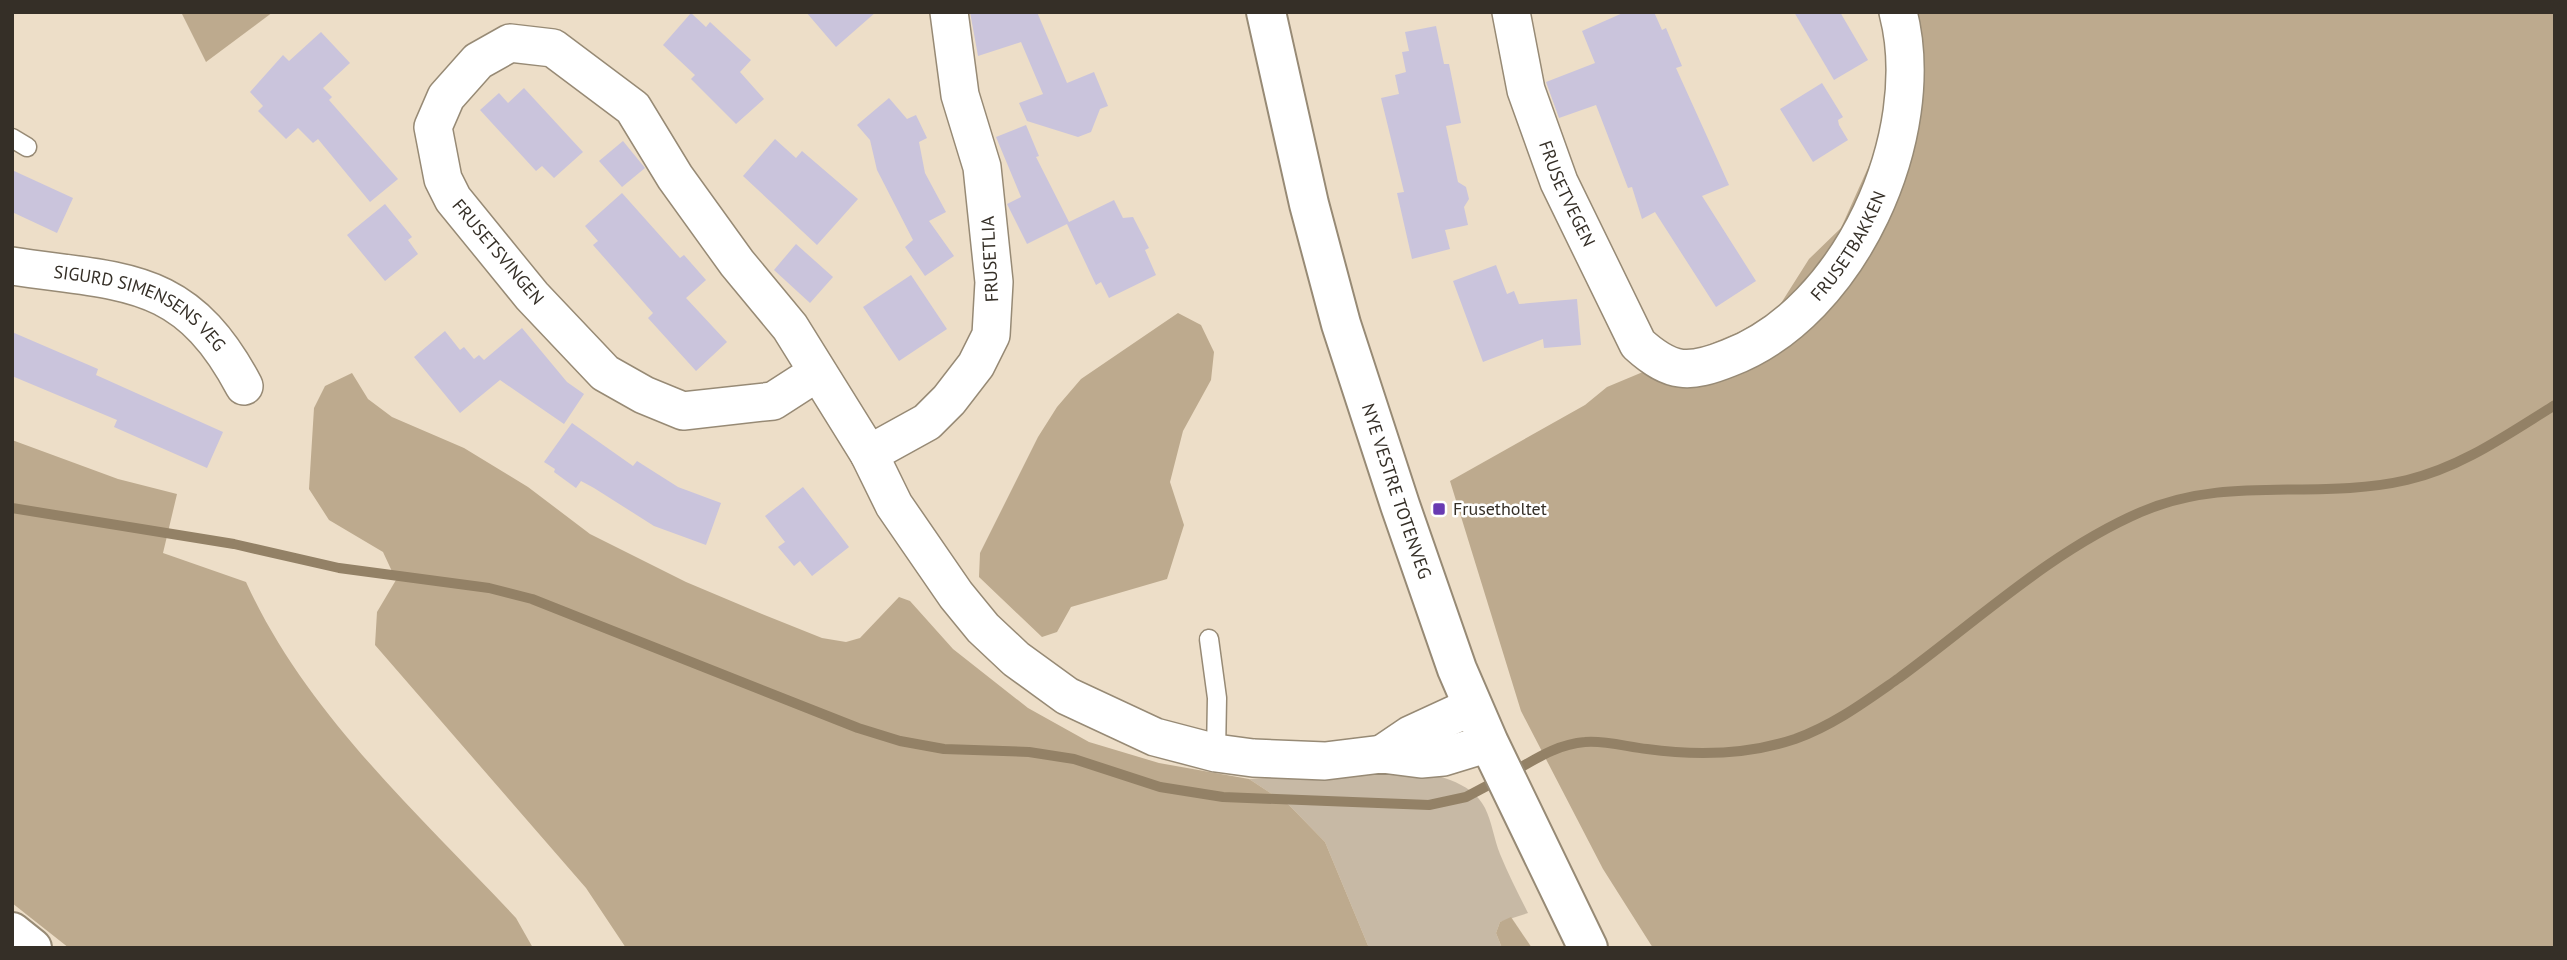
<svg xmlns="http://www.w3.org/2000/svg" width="2567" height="960" font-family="'PT Sans',sans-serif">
	<rect width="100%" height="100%" fill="#eddec8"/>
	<path fill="#c7b9a5" d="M 1405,770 C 1432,773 1472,781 1485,808 C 1492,822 1494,839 1500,854 C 1508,874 1518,893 1528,913 L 1500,922 L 1496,933 L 1502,948 L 1369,948 L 1325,842 L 1289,805 L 1249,779 Z"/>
	<g fill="#bdaa8e">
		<polygon points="181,12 273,12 206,62"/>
		<polygon points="1879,12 2555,12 2555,948 1653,948 1603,869 1521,711 1450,481 1585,405 1607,387 1741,331 1778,308 1809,259 1841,228 1871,161 1890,104 1888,44"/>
		<polygon points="1178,313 1201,325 1214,352 1211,380 1183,431 1170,482 1184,525 1167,579 1071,607 1057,632 1042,637 979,577 980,553 1038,437 1057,407 1081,379"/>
		<polygon points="352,373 368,399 392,417 464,448 528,487 590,534 686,582 762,614 822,638 846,642 860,638 899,597 910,601 953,649 1028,708 1089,742 1159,763 1249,779 1289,805 1325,842 1369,948 626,948 586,888 375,645 377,612 396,580 383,552 329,520 309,489 314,408 325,386"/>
		<path d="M 12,440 L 118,479 L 177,494 L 163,553 L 246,582 C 306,714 419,814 516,918 L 533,948 L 69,948 L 12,903 Z"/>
		<polygon points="1511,917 1532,948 1502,948 1496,933 1500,922"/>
	</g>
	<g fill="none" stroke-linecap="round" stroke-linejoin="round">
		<g stroke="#938166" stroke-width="10">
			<polyline points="12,508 234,544 339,568 489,588 532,599 858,728 900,741 944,749 1029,752 1074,759 1160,787 1223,797 1429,805 1466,797 1498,780"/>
			<path d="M 1511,773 C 1534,760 1557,744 1585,742 C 1604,740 1628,747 1647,749 C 1697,756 1747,755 1795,739 C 1834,725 1866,701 1899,678 C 1977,621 2051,551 2141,512 C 2229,474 2317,501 2407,480 C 2462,467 2508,434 2555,405"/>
		</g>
	</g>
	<g fill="#cac4dc">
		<polygon points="806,12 876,12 836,47"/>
		<polygon points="970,12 1037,12 1067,83 1094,72 1108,106 1100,109 1091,132 1078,137 1027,121 1019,103 1043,94 1021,42 978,56"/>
		<polygon points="1625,12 1654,12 1662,30 1666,28 1682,66 1676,68 1729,185 1702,196 1756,281 1716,307 1655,212 1642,219 1632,187 1628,188 1596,105 1559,118 1546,82 1595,63 1582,31"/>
		<polygon points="1794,12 1840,12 1868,60 1834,80"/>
		<polygon points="691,13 706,27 710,22 751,60 740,72 764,99 736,124 691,79 695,75 663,45"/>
		<polygon points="1436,26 1444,64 1449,64 1461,123 1446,126 1458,182 1466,187 1469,199 1464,207 1468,225 1445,230 1450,249 1412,259 1397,193 1404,192 1381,98 1399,94 1395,75 1406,72 1402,52 1409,51 1405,32"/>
		<polygon points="321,32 350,63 323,88 332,97 329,100 398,179 370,202 318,139 313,143 298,128 286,139 258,111 263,106 250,92 283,55 289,61"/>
		<polygon points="1822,83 1843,117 1838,120 1839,125 1848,140 1813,162 1780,109"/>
		<polygon points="524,88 583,152 554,178 542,166 536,171 480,110 499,93 508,103"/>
		<polygon points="889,98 907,119 916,115 927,138 919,142 925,173 946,212 929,221 954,256 925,276 905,247 913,240 877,170 870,140 857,125"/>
		<polygon points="1026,125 1039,156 1036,157 1069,222 1114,200 1123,218 1133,217 1149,248 1145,250 1156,275 1109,298 1101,282 1096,285 1067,224 1027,244 1007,204 1021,197 996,137"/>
		<polygon points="775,139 796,158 802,151 858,199 817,245 743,176"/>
		<polygon points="623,141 645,168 622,187 599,161"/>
		<polygon points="12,170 73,198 57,233 12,212"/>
		<polygon points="622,193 680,258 684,255 706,280 686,298 727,342 696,371 648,318 653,313 593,245 598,241 585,226"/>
		<polygon points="385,204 412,237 408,240 418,254 385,281 347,235"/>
		<polygon points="796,244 833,277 810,303 774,270"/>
		<polygon points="1496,265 1507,294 1514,291 1519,304 1577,299 1581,345 1544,348 1543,339 1483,362 1453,281"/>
		<polygon points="911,275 947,329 899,361 863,307"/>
		<polygon points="522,328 567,382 584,394 564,424 500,380 460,413 414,357 445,331 460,350 464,347 474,359 479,355 484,360"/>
		<polygon points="12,332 98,369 96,375 223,432 207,468 114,427 117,420 12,376"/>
		<polygon points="572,423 633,466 637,461 678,487 721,503 706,545 654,526 594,488 581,481 576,488 554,472 555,469 544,462"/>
		<polygon points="803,487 849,547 812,576 800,561 794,566 778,547 785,542 765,516"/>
	</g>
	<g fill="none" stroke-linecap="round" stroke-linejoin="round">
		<g stroke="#978a75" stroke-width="21">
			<g id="lane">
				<polyline points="12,138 27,147"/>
				<polyline points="1209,639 1217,698 1216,753"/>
			</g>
		</g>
		<g stroke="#978a75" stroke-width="40">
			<g id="street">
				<path id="s1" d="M 1511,12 L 1526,90 L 1559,182 L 1638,344 C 1671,374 1689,374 1729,358 C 1850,312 1930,135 1898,12"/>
				<path id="s2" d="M 12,266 C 123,283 185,274 244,386"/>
				<polyline points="818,372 773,401 683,411 644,395 605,373 532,296 453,199 443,179 433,127 446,97 478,61 510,43 553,48 633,108 675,177 737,263 790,327 869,454 894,505 956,595 983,628 1016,659 1067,696 1155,737 1216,753 1253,758 1325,761 1382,754 1421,759 1443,757 1489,743"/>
				<polyline points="869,454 927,422 949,400 976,365 991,335 994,282 982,167 960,95 949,12"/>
				<polyline points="1382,754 1410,735 1473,706"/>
			</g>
		</g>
		<g stroke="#978a75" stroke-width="42">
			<g id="secondary">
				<path id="s3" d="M 1266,12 L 1309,204 L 1341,324 L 1400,505 L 1457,669 L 1489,743 L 1588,948"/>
				<polyline points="12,932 32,948"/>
			</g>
		</g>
		<use href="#lane" stroke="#fff" stroke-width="18"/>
		<use href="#street" stroke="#fff" stroke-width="37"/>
		<use href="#secondary" stroke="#fff" stroke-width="38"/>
	</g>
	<rect fill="#683ab2" stroke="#fff" stroke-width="2.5" x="1432" y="502" width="14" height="14" rx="3.5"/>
	<g text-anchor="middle" stroke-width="5" stroke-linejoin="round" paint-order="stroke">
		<g font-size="18" fill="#352f27" stroke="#fff">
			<text dy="6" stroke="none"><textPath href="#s1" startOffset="191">FRUSETVEGEN</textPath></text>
			<text dy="6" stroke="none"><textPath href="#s1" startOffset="625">FRUSETBAKKEN</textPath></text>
			<text transform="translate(498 252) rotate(50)" y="6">FRUSETSVINGEN</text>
			<text transform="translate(990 259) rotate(-93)" y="6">FRUSETLIA</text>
			<text dy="6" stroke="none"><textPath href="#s2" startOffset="138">SIGURD SIMENSENS VEG</textPath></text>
			<text dy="6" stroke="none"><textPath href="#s3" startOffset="497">NYE VESTRE TOTENVEG</textPath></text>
		</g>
		<g font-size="18" fill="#352f27" stroke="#fff" text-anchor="start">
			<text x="1453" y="515">Frusetholtet</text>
		</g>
	</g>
	<rect width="2567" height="960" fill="none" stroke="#352f27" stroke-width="28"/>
</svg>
